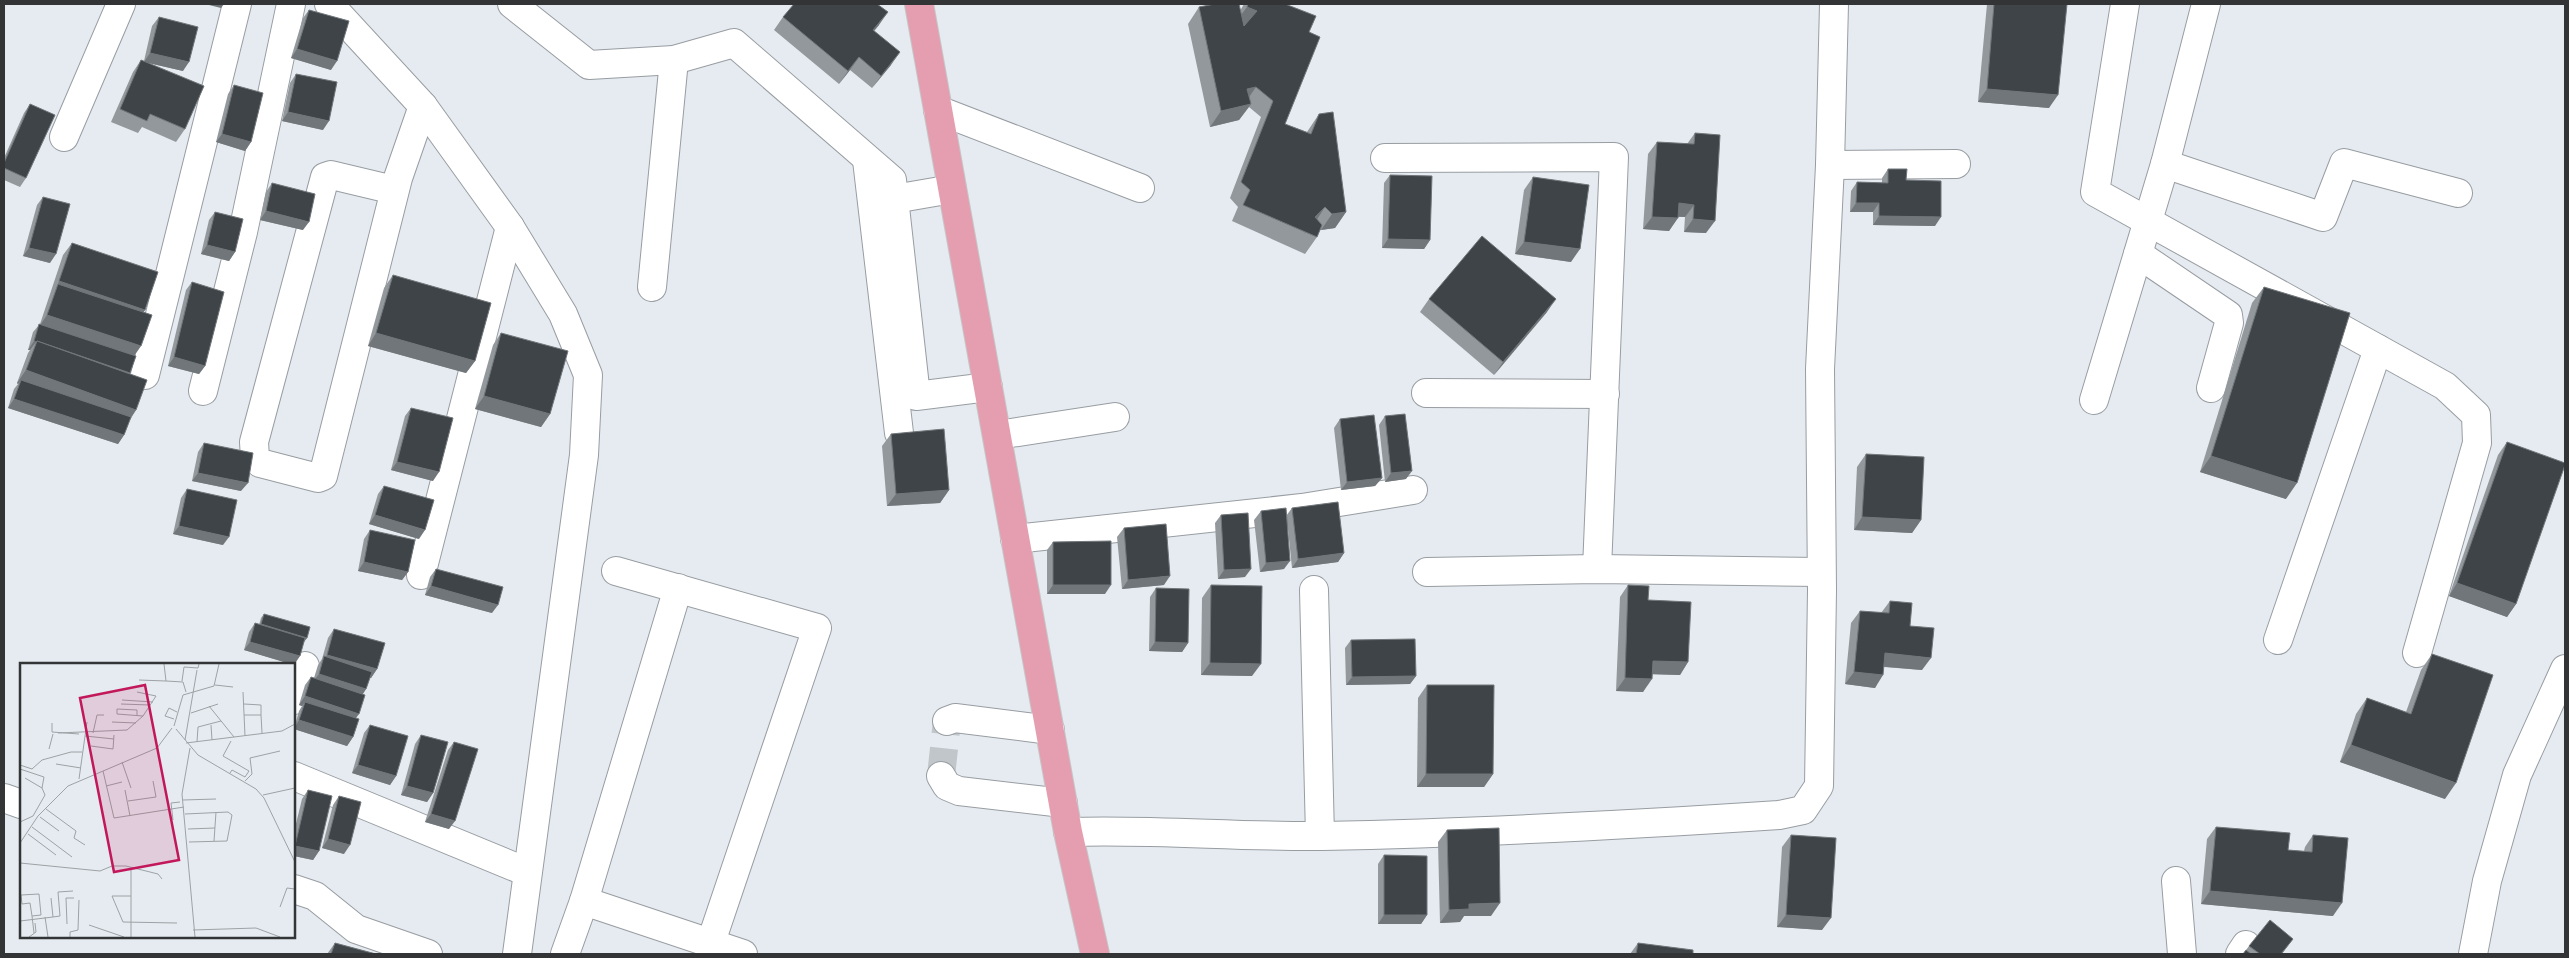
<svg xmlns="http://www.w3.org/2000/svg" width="2569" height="958" font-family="'Public Sans',sans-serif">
	<rect width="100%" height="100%" fill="#e5ebf0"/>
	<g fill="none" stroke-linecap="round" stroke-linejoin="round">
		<polyline stroke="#c1c6cb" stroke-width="28" stroke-dasharray="28 14" stroke-linecap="butt" points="941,776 947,721"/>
		<g stroke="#989da2" stroke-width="30">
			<g id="minor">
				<polyline points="329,4 423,106 510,227 563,314 588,375 584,455 517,954"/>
				<polyline points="512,4 589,65 674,60 734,43 892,180 916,396 988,387"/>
				<polyline points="2125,4 2095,192 2445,386 2476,415 2477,443 2417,653"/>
				<polyline points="938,110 1140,188"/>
				<polyline points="64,137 121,4"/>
				<polyline points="1385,158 1614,157 1597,569"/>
				<polyline points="867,160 899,433"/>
				<polyline points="2165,164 2323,217 2344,163 2458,193"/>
				<polyline points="1830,165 1956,164"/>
				<polyline points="394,190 331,175 325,177 254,442 255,458 260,463 318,478 323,476 398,178 423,106"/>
				<polyline points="894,199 952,189"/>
				<polyline points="2138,254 2228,315 2229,323 2211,388"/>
				<polyline points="652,287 674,60"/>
				<polyline points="145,375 237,4"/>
				<polyline points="203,391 243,232 291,4"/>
				<polyline points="1426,393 1605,394"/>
				<polyline points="2094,400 2165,164 2206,4"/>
				<polyline points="998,435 1115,417"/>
				<polyline points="1015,539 1302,508 1413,490"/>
				<polyline points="616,571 817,628 711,942"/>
				<polyline points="1427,572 1597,569 1820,572"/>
				<polyline points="421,575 510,227"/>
				<polyline points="1314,590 1320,836"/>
				<polyline points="2278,640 2378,349"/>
				<polyline points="294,700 305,666"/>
				<polyline points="947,721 955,718 1050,730"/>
				<polyline points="294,776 527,872"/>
				<polyline points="941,776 947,786 959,791 1063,803"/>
				<polyline points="4,798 21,804"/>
				<path d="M 1068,832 C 1153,829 1237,837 1322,836 C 1474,833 1627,825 1779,815 L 1803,810 L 1819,786 L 1822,590 L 1820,369 L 1830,165 L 1834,4"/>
				<polyline points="2176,881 2182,954"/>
				<polyline points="294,889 315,896 356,929 428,954"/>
				<polyline points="584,901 743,954"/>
				<polyline points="565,954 584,901 678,588"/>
				<polyline points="2240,954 2246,945"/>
				<polyline points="2473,954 2487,881 2517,775 2565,669"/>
			</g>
		</g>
		<g stroke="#c6c6c7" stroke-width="30">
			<polyline id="major" points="919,4 1068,832 1095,954"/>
		</g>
		<use href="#minor" stroke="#fff" stroke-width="28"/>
		<use href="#major" stroke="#e59eaf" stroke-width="28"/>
	</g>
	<g fill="#92989c">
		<polygon points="1244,4 1285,4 1309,32 1285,124 1307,132 1319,114 1346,212 1335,228 1321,230 1320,230 1317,237 1305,254 1232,221 1238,207 1230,198 1261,117 1249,107 1239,120 1210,127 1188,24 1199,7 1240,11"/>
		<polygon points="1987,4 2067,4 2049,108 1978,102"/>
		<polygon points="309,10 331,70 291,58 303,18"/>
		<polygon points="159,17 183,71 149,63 185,129 176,142 142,127 138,133 111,122 133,72 141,60 144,61 152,26"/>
		<polygon points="783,17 879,25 874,31 891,65 872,88 850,70 839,84 774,30"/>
		<polygon points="296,74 323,130 282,121 290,83"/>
		<polygon points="234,85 251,142 245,151 216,142 228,94"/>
		<polygon points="30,104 26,178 20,187 4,180 4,158 24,113"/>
		<polygon points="1695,133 1706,233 1684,232 1685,217 1678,217 1669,231 1643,229 1648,154 1657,142 1687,144"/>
		<polygon points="1888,169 1906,180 1935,226 1873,225 1873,212 1850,212 1851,191 1857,182 1882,183 1882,178"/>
		<polygon points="1390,175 1430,240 1424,249 1382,248 1384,183"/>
		<polygon points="1533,177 1571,262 1515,254 1524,190"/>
		<polygon points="272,183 303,230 260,220 266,192"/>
		<polygon points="43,197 50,263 23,256 37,205"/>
		<polygon points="215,212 235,252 229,261 201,254 209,220"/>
		<polygon points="72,243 145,310 143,312 134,356 130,374 136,410 130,420 124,435 118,444 8,408 14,389 18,384 17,383 28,353 30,350 28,350 33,332 40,324 63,255"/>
		<polygon points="393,275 475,361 466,373 368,346 384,288"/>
		<polygon points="192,282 205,366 199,374 168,366 186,290"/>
		<polygon points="2264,287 2286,499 2200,472 2252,303"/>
		<polygon points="1429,299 1547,312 1494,375 1420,312"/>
		<polygon points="501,333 550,414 541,427 475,409 493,345"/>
		<polygon points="411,408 433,481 391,470 405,416"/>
		<polygon points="1385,416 1406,479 1385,482 1379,425"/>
		<polygon points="1340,419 1382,478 1375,486 1341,490 1334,428"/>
		<polygon points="891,434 949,490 940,503 887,506 882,446"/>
		<polygon points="2507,442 2516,604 2507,617 2449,596 2498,455"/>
		<polygon points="204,443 241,491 192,481 198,452"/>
		<polygon points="1866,454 1921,520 1912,533 1854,530 1857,467"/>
		<polygon points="384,486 419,539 369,524 378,494"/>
		<polygon points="187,489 223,545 173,534 181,498"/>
		<polygon points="1292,508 1344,553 1338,562 1292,568 1288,529 1284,569 1260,572 1254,520 1261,511 1286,516"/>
		<polygon points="1221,515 1245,577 1218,579 1215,523"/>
		<polygon points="1124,528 1164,585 1122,589 1117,537"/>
		<polygon points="370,530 408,572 402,580 358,571 364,539"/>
		<polygon points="1053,542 1105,594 1047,594 1047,550"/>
		<polygon points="436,569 492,613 425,595 430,577"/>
		<polygon points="1211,585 1252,676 1201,675 1202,598"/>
		<polygon points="1628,585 1648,600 1688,662 1680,675 1652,674 1643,692 1616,691 1620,597"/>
		<polygon points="1156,588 1188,643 1182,652 1149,651 1150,597"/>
		<polygon points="1890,601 1910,626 1922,670 1884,667 1875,688 1845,684 1851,623 1860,611 1881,613"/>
		<polygon points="264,614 307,638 304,641 294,665 244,650 249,632 255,623 259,625 261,618"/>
		<polygon points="334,629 377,669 371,678 370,677 366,689 363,694 356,718 353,737 347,746 294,729 299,711 302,706 299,705 305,685 311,677 314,678 318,665 322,659 328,638"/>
		<polygon points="1351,640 1416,676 1410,684 1346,685 1345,648"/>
		<polygon points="2432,654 2445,799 2340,762 2356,714 2367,698 2406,712 2421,670"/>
		<polygon points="1427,685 1493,774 1484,787 1417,787 1418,698"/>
		<polygon points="370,725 396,776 390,785 352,773 364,733"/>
		<polygon points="421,735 433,793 427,802 401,795 415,744"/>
		<polygon points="454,742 449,829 425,822 448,750"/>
		<polygon points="308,790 319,851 313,860 294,856 294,832 302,799"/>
		<polygon points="339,796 344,854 322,848 333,805"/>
		<polygon points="2216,827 2288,850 2304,851 2305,847 2313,835 2333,916 2201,904 2207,839"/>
		<polygon points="1447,830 1491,916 1464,916 1460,922 1440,923 1438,842"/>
		<polygon points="1791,835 1822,930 1777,927 1782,847"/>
		<polygon points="1384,855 1427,915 1421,924 1378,924 1378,864"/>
		<polygon points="2293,939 2282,954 2243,954 2249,946"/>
		<polygon points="335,943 376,954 327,954"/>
		<polygon points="1638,943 1693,954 1630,954"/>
	</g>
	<g fill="#71767a">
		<polygon points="205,4 224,4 221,8"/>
		<polygon points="1247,7 1257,11 1246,27 1235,23"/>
		<polygon points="888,12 879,25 864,43 873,30"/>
		<polygon points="297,49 337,61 331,70 291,58"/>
		<polygon points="900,52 891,65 872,88 881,76"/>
		<polygon points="150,53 189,62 183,71 144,62"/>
		<polygon points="859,57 850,70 839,84 848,71"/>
		<polygon points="1256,87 1245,103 1247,89"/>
		<polygon points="1987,89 2058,95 2049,108 1978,102"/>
		<polygon points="1251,104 1239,120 1210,127 1221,111"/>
		<polygon points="288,112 329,121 323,130 282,121"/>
		<polygon points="222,134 251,142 245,151 216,142"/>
		<polygon points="1679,203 1694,205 1685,217 1670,216"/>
		<polygon points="1856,203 1879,203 1873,212 1850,212"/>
		<polygon points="1325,207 1314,224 1304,234 1315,217"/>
		<polygon points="266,211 309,222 303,230 260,220"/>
		<polygon points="1346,212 1335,228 1321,230 1332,214"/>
		<polygon points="1879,216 1941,217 1935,226 1873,225"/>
		<polygon points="1652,217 1678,218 1669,231 1643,229"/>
		<polygon points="1693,219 1715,221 1706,233 1684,232"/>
		<polygon points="1388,239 1430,240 1424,249 1382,248"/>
		<polygon points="1524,242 1580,249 1571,262 1515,254"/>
		<polygon points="207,245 235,252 229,261 201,254"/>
		<polygon points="29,248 56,254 50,263 23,256"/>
		<polygon points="59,281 145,310 136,323 58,284"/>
		<polygon points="1556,299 1547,312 1494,375 1503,362"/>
		<polygon points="47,315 141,346 132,359 39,327"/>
		<polygon points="376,333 475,361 466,373 368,346"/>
		<polygon points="34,341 36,342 30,350 28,350"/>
		<polygon points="174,357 205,366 199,374 168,366"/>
		<polygon points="26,370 136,410 127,423 21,380 18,384 17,383"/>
		<polygon points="484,396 550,414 541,427 475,409"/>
		<polygon points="14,399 124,435 118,444 8,408"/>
		<polygon points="2211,456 2297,483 2286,499 2200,472"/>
		<polygon points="397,462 439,472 433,481 391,470"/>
		<polygon points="1412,471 1406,479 1385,482 1391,473"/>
		<polygon points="198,473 248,483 241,491 192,481"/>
		<polygon points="1382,478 1375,486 1341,490 1347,482"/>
		<polygon points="949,490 940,503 887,506 896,494"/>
		<polygon points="375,515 425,530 419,539 369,524"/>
		<polygon points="1862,517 1921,520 1912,533 1854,530"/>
		<polygon points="179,526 229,537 223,545 173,534"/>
		<polygon points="1344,553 1338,562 1292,568 1298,559"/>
		<polygon points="1290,561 1284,569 1260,572 1266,563"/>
		<polygon points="364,562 408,572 402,580 358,571"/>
		<polygon points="1251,569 1245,577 1218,579 1224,570"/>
		<polygon points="1170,576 1164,585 1122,589 1128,580"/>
		<polygon points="2457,583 2516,604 2507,617 2449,596"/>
		<polygon points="1053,585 1111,585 1105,594 1047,594"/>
		<polygon points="431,586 498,605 492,613 425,595"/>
		<polygon points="261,624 307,638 304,642 258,628"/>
		<polygon points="250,642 300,656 294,665 244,650"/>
		<polygon points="1155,642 1188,643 1182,652 1149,651"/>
		<polygon points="1885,653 1931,658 1922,670 1876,666"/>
		<polygon points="327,655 377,669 371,678 322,663"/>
		<polygon points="1653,661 1688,662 1680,675 1644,674"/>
		<polygon points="1210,663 1261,664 1252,676 1201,675"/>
		<polygon points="1854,672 1883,675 1875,688 1845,684"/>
		<polygon points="319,674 366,689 360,698 312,683"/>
		<polygon points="1416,676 1410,684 1346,685 1352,677"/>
		<polygon points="1625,678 1652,679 1643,692 1616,691"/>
		<polygon points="305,696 359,714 353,722 305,702 302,706 299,705"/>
		<polygon points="299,720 353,737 347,746 294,729"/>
		<polygon points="2351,745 2456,783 2445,799 2340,762"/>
		<polygon points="358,765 396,776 390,785 352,773"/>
		<polygon points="1426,774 1493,774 1484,787 1417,787"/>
		<polygon points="407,786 433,793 427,802 401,795"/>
		<polygon points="431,814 455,821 449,829 425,822"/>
		<polygon points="328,839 350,845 344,854 322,848"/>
		<polygon points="295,846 319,851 313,860 294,856 294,847"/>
		<polygon points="2210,891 2342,903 2333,916 2201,904"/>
		<polygon points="1500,903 1491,916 1464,916 1460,922 1440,923 1449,910 1469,904"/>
		<polygon points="1384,915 1427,915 1421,924 1378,924"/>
		<polygon points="1786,915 1831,918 1822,930 1777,927"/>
	</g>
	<g fill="#3f4448" stroke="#71767a">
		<polygon points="794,4 877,4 888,12 873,30 900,52 881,76 859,57 848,71 783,17"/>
		<polygon points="1215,4 1239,4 1244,26 1257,11 1247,7 1248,4 1285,4 1316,16 1309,32 1320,37 1285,124 1311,134 1319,114 1333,112 1346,212 1332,214 1325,207 1315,217 1322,225 1317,237 1243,205 1250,190 1241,182 1273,101 1256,87 1247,89 1251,104 1221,111 1199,7"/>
		<polygon points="1994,4 2067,4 2058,95 1987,89"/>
		<polygon points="309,10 349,21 337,61 297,49"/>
		<polygon points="159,17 198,27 189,62 150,53"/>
		<polygon points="141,60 204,86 185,129 150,114 147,121 120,109"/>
		<polygon points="296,74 337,82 329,121 288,112"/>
		<polygon points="234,85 263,93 251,142 222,134"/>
		<polygon points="30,104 55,115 26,178 4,168 4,163"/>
		<polygon points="1695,133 1720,135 1715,221 1693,219 1694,205 1679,203 1678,218 1652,217 1657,142 1694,144"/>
		<polygon points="1888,169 1907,169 1906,180 1941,181 1941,217 1879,216 1879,203 1856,203 1857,182 1888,183"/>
		<polygon points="1390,175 1432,176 1430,240 1388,239"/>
		<polygon points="1533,177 1589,185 1580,249 1524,242"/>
		<polygon points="272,183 315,194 309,222 266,211"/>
		<polygon points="43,197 70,204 56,254 29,248"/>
		<polygon points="215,212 243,219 235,252 207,245"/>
		<polygon points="1482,236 1556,299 1503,362 1429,299"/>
		<polygon points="72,243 158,272 145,310 59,281"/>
		<polygon points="393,275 491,303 475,361 376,333"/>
		<polygon points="192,282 224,292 205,366 174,357"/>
		<polygon points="58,284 152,315 141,346 47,315"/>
		<polygon points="2264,287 2350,313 2297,483 2211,456"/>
		<polygon points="39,324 136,356 130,373 37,341 36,342 34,341"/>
		<polygon points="501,333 568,351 550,414 484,396"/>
		<polygon points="37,341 147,380 136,410 26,370"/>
		<polygon points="21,380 131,417 124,435 14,399"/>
		<polygon points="411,408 453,418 439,472 397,462"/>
		<polygon points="1405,414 1412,471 1391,473 1385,416"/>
		<polygon points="1374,415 1382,478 1347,482 1340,419"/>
		<polygon points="944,429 949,490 896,494 891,434"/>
		<polygon points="2507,442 2565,463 2565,465 2516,604 2457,583"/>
		<polygon points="204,443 253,453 248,483 198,473"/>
		<polygon points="1866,454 1924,457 1921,520 1862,517"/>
		<polygon points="384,486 434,500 425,530 375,515"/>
		<polygon points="187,489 237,500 229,537 179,526"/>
		<polygon points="1338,502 1344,553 1298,559 1292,508"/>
		<polygon points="1286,508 1290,561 1266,563 1261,511"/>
		<polygon points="1248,513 1251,569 1224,570 1221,515"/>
		<polygon points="1166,524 1170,576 1128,580 1124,528"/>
		<polygon points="370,530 415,540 408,572 364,562"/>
		<polygon points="1111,541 1111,585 1053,585 1053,542"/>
		<polygon points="436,569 503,587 498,605 431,586"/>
		<polygon points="1211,585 1262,586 1261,664 1210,663"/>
		<polygon points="1628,585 1649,586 1648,600 1691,602 1688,662 1653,661 1652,679 1625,678"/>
		<polygon points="1156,588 1189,589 1188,643 1155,642"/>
		<polygon points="1890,601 1912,603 1910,626 1934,628 1931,658 1885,653 1883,675 1854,672 1860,611 1889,613"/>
		<polygon points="264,614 310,627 307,638 261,624"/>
		<polygon points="255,623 305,638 300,656 250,642"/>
		<polygon points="334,629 385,643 377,669 327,655"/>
		<polygon points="1415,639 1416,676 1352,677 1351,640"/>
		<polygon points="2432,654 2493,675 2456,783 2351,745 2367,698 2411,714"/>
		<polygon points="324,656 372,672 366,689 319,674"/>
		<polygon points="311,677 365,695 359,714 305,696"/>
		<polygon points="1427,685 1494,685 1493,774 1426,774"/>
		<polygon points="305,702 359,719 353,737 299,720"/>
		<polygon points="370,725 408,736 396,776 358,765"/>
		<polygon points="421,735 448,742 433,793 407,786"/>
		<polygon points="454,742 478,749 455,821 431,814"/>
		<polygon points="308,790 332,796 319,851 295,846"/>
		<polygon points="339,796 361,802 350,845 328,839"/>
		<polygon points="2216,827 2290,833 2288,850 2312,852 2313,835 2348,838 2342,903 2210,891"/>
		<polygon points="1499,828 1500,903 1469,904 1469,909 1449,910 1447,830"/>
		<polygon points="1791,835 1836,838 1831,918 1786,915"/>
		<polygon points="1384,855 1427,856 1427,915 1384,915"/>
		<polygon points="2270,920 2293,939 2281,954 2260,954 2249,946"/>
		<polygon points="335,943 376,954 331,954"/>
		<polygon points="1638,943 1693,950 1693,954 1636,954"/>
		<polygon points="2246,950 2251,954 2243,954"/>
	</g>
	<g transform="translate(20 663)">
		<rect width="275" height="275" fill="#e5ebf0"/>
		<path fill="none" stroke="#9da2a6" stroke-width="1" d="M 144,1 L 146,18 L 163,19 L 166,29M 119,17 L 146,18M 162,18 L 164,4 L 178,5 L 179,1M 195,22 L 213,24M 223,29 L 225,73M 102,37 L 133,39M 101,41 L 130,42M 224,41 L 241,42 L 241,52M 189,43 L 214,74M 171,50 L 198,41M 117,52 L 117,47 L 97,46 L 97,51 L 123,53M 224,52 L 241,52 L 242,70M 154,56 L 145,53 L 149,45 L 157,49M 92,59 L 116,60M 32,60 L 32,69 L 59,71M 191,62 L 192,77M 154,63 L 163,32 L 194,23 L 199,1M 156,66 L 178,92 L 236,126 L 244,135 L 275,199M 38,70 L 107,67 L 123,53 L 136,33 L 117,29M 73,70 L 77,52 L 84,52M 65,73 L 94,76M 165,77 L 177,7M 177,79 L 178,64 L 201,58M 166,80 L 262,68 L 275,61M 71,83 L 93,86 L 94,72M 170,85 L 162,131 L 175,274M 29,86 L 33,71M 102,99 L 111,125M 36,101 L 61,105M 0,102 L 12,106 L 22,97 L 51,89 L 62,89M 0,106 L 24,114 L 22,125 L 25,132 L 13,153 L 0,159M 83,108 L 94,155 L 164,144M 210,110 L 212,107 L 225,114 L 229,108 L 203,93 L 211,78M 5,115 L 22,125M 59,116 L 67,59M 225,118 L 232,111 L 230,95 L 260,88M 86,123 L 102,119M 105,127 L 110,153M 243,132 L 275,125M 163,137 L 196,136M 108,138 L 136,134 L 133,118M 26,146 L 56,168 L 54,175 L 65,182M 165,151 L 208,149 L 212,152 L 207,178 L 169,179M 20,154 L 39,168M 153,157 L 151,140 L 160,139M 12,164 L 52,194M 168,166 L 195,165M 8,171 L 36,192M 194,178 L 196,149M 0,180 L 18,153 L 48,123 L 137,85 L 152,65M 0,200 L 80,208 L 92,203 L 106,203 L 138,211 L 142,216M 111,233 L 92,233 L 103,259 L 157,260M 260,244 L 267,225 L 275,226M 12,253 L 10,240 L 2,241 L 1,232 L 19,231 L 21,252 L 12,253 L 14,270M 25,254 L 28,274M 33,254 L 40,253 L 38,229 L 53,228M 0,258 L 33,254 L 31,235M 47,261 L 46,235 L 54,235M 69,262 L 104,274M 173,267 L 236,265 L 260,274M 9,274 L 16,269 L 15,260M 50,274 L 50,269 L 58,267 L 59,237M 111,274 L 111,205"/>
		<path fill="#c2185b" fill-opacity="0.15" stroke="#c2185b" stroke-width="2.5" d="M 125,22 L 159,197 L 94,209 L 60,35 Z"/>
		<rect width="275" height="275" fill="none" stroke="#323436" stroke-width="2.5"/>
	</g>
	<rect width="2569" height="958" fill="none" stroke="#323436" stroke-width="10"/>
</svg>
